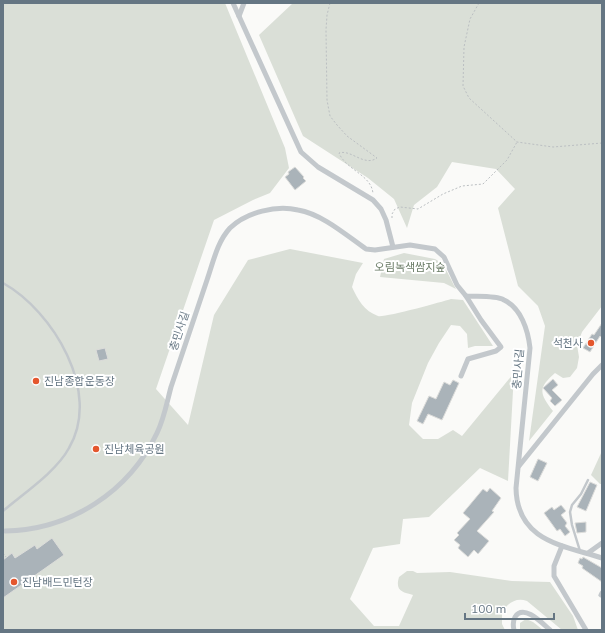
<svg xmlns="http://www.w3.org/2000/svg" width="605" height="633" font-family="Mulish,'Noto Sans KR',sans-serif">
	<rect width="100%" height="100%" fill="#fafaf8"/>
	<g fill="#dadfd7">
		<path d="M 3,3 L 225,3 L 285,148 L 289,168 L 270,193 L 253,200 L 214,220 L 156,389 L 188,425 L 214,315 L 248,260 L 290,249 L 363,263 L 356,274 L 352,287 C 358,300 364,311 378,316 C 384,318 441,302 451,299 L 463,300 L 493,346 L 475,346 L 468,348 L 467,334 L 460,326 L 451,325 L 439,343 L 428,363 L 412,403 L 409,425 L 423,439 L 438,439 L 453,430 L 462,436 L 514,373 L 508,481 L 480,468 L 429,517 L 403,519 L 400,544 L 373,548 L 350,599 L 374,626 L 399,626 L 413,595 C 402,592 395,591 399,577 L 407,571 L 413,571 L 417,573 L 450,572 L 512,581 L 550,582 L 573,616 L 578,630 L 562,630 L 527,601 C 516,597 508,603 502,612 L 502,624 L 505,630 L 3,630 Z"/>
		<path d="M 293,3 L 602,3 L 602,306 L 582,332 L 577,345 L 579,357 L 577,368 L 570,377 L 563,378 L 555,373 C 538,388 539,393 553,411 L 529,441 L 545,326 L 538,306 L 518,286 L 498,208 L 515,189 L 496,169 L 452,162 L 437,187 L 414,205 L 407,228 L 394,199 L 368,178 L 303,136 L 259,35 Z"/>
		<path d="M 404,253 L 435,259 C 446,264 450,279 456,289 L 444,283 L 380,277 L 384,259 Z"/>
		<polygon points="602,451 602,484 600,484 591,475"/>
		<polygon points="526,619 533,622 543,630 520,630 520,623"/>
	</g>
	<g fill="#aab3b9" stroke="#dcdcda">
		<polygon points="295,167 304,177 303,178 306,181 295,190 285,177 289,174 288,172"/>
		<polygon points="602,323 602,338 600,336 590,352 583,348 592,334 594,335"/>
		<polygon points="105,348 108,359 99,361 96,350"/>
		<polygon points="553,379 558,385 552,390 562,400 555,406 550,401 552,398 543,388"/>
		<polygon points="453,380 459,383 442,420 428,414 423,424 417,421 429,396 436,399 444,382 450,385"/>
		<polygon points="538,459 547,463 538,481 530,477"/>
		<polygon points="590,482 597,485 586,511 577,507"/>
		<polygon points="490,488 501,498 492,511 494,512 477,531 489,541 478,554 474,550 468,557 458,548 460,545 454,540 459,535 457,533 470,519 463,513 483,489 487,492"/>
		<polygon points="561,505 566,511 561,515 567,523 565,526 570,532 565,536 560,529 557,531 544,513 552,507 554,510"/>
		<polygon points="586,522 586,532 577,533 575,523"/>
		<polygon points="52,538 64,555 3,598 3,560 12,553 15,558 35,545 37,549"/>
		<polygon points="583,557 602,568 602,582 582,568 583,566 578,563 580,558 582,559"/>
	</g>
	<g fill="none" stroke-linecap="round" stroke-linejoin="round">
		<g stroke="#bbbfc2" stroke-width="1" stroke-dasharray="2 2" stroke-linecap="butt">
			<path d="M 330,3 L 327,15 L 326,30 L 327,100 L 330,116 L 337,125 L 347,136 L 377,158 C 364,167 351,149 339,153 C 346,170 372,175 373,194"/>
			<polyline points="479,3 470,19 464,47 463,86 469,98 517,142 553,147 602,143"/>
			<polyline points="392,218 392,214 395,209 400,207 418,209 443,194 462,186 483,184 507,160 517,142"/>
			<polyline points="3,553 6,557"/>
		</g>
		<g stroke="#c3c8cc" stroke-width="2.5">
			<path d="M 3,283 C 53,311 102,392 69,448 C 56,472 24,493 3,511"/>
			<polyline points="580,551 572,525 570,512 572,505 581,494 588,480"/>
		</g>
		<g stroke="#c3c8cc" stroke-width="5">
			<polyline points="233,3 301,152 318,167 373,200 381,209 386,220 393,247"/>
			<polyline points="239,16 244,3"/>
			<polyline points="461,376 468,359 496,351 501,347 481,320 466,296"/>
			<polyline points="519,466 593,374 602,365"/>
			<path d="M 5,531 C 70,530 129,492 157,433 C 164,419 167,402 171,387 C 183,351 195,316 207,280 C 213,263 217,242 230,228 C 247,212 276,205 298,210 C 322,214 346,235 366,249 L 375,250 L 410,245 L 435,249 L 444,257 L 457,285 L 466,296 C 476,297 495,295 504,300 C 521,308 528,330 530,348 L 516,488 C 517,541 562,545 602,558"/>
			<polyline points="562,546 554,566 554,576 586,630"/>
			<polyline points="588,553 602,543"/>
			<polyline points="601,595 602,593"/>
			<path d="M 514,630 C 513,626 513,621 515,617 C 524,603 543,624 550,630"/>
		</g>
	</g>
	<g fill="#e4572e" stroke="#fff" stroke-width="1.5">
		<circle cx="591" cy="343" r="4"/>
		<circle cx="36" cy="381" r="4"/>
		<circle cx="96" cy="449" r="4"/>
		<circle cx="14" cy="582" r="4"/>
	</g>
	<g text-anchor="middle" stroke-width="4" stroke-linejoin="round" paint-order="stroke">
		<g font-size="11" fill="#687a64" stroke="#fff">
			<text x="410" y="271">오림녹색쌈지숲</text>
		</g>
		<g font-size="11" fill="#657683" stroke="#fff">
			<text transform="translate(179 331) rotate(-72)" y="4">충민사길</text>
			<text transform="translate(518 369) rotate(-85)" y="4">충민사길</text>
		</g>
		<g font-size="11" fill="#657683" stroke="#fff" text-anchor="start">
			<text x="583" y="347" text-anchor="end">석천사</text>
			<text x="44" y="385">진남종합운동장</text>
			<text x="104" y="453">진남체육공원</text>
			<text x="22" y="586">진남배드민턴장</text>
		</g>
	</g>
	<rect width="605" height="633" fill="none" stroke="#657683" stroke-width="8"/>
	<path d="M465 613v6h89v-6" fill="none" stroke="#657683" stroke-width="2"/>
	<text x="471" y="613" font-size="12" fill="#657683" stroke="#ffffff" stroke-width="3" paint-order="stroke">100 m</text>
</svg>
